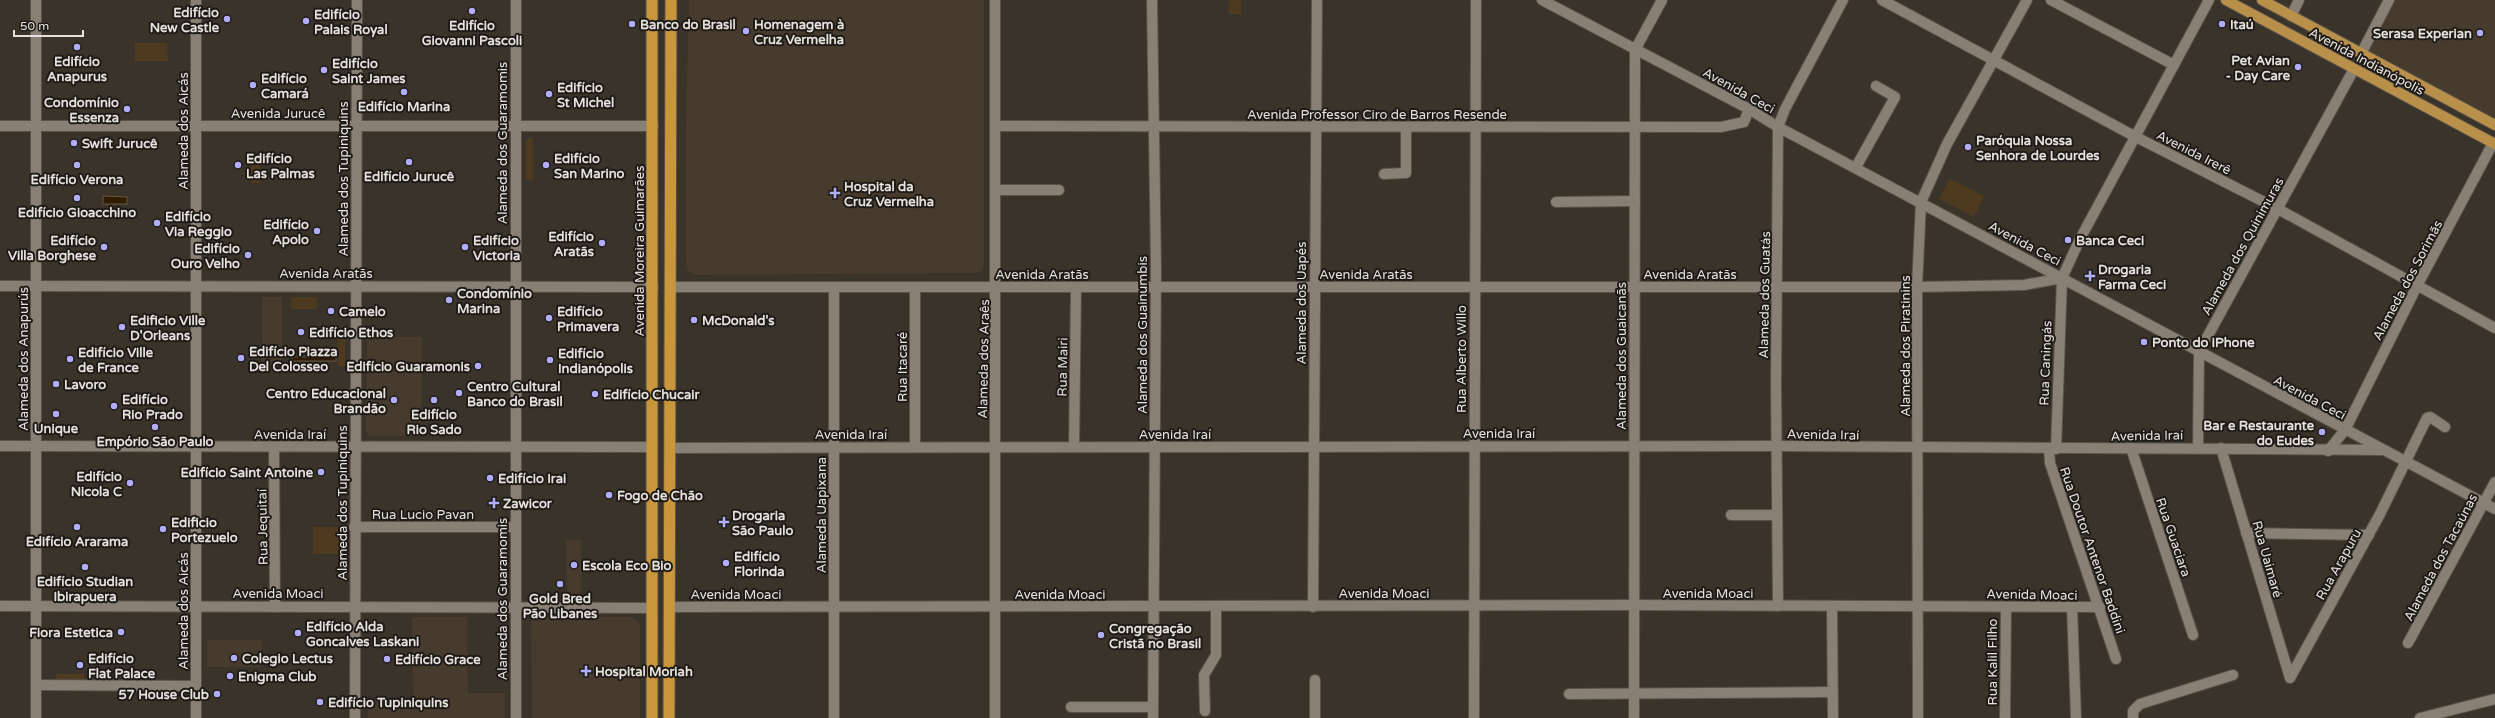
<svg xmlns="http://www.w3.org/2000/svg" width="2495" height="718" font-family="'Varela Round',sans-serif">
	<rect width="100%" height="100%" fill="#3a332a"/>
	<g fill="#463b2c">
		<polygon points="689,0 984,0 984,264 982,271 976,273 696,275 688,271 686,262 686,124"/>
		<polygon points="2393,0 2495,0 2495,121 2366,50"/>
		<rect x="262" y="297" width="20" height="69"/>
		<polygon points="367,337 422,337 421,436 370,436 366,431"/>
		<polygon points="566,540 581,540 581,595 567,596"/>
		<polygon points="412,617 467,617 468,693 505,693 505,718 368,718 368,700 413,700"/>
		<polygon points="536,617 632,617 640,624 640,718 532,718 531,622"/>
		<polygon points="207,640 262,640 261,667 207,667"/>
	</g>
	<g fill="#4e3b1f">
		<rect x="1229" y="0" width="12" height="14"/>
		<polygon points="135,43 167,43 168,61 135,61"/>
		<polygon points="528,138 533,138 533,181 526,180 526,140"/>
		<rect x="251" y="161" width="9" height="22"/>
		<polygon points="1950,179 1984,196 1974,217 1939,199"/>
		<rect x="291" y="297" width="26" height="12"/>
		<polygon points="337,331 345,331 345,366 338,366"/>
		<rect x="313" y="527" width="32" height="27"/>
		<rect x="56" y="674" width="28" height="6"/>
	</g>
	<g fill="#301d00" stroke="#675842">
		<polygon points="103,196 127,197 127,204 103,204"/>
		<polygon points="310,352 336,353 336,361 292,361 292,357 310,357"/>
	</g>
	<g fill="none" stroke-linecap="round" stroke-linejoin="round">
		<g stroke="#58524b" stroke-width="12">
			<g id="minor">
				<polyline points="36,0 36,718"/>
				<polyline points="196,0 196,718"/>
				<polyline points="995,0 995,718"/>
				<polyline points="1152,0 1156,268 1153,718"/>
				<polyline points="1882,0 2134,136 2278,209 2495,328"/>
				<polyline points="2051,0 2174,65"/>
				<polyline points="2291,16 2299,0"/>
				<polyline points="2361,54 2389,0"/>
				<polyline points="0,126 653,126"/>
				<polyline points="995,126 1721,127 1744,122 1749,109"/>
				<polyline points="1856,167 1895,97 1876,86"/>
				<polyline points="1384,174 1406,173 1406,127"/>
				<polyline points="996,190 1059,190"/>
				<polyline points="1556,202 1635,201"/>
				<polyline points="1921,202 1947,144 2027,0"/>
				<polyline points="0,286 653,287"/>
				<polyline points="670,287 1917,287 1918,718"/>
				<polyline points="0,446 652,447"/>
				<polyline points="915,446 915,287"/>
				<polyline points="274,447 275,607"/>
				<polyline points="1074,447 1076,287"/>
				<polyline points="2198,447 2199,352 2354,69"/>
				<polyline points="670,448 1777,446 2383,450"/>
				<polyline points="2131,448 2193,635"/>
				<polyline points="2221,448 2290,678 2380,514 2427,418 2430,417 2445,427"/>
				<polyline points="2049,449 2050,463 2116,659"/>
				<polyline points="2056,449 2062,278"/>
				<polyline points="2328,451 2345,430 2417,286 2493,143"/>
				<polyline points="1731,515 1777,515"/>
				<polyline points="354,527 515,527"/>
				<polyline points="2246,533 2369,535"/>
				<polyline points="0,606 652,608"/>
				<polyline points="1778,606 1776,383 1778,127"/>
				<polyline points="1832,606 1833,718"/>
				<polyline points="669,607 1633,605 2100,607"/>
				<polyline points="1313,607 1317,0"/>
				<polyline points="2072,607 2076,718"/>
				<polyline points="2408,643 2495,482"/>
				<polyline points="1315,680 1315,718"/>
				<polyline points="36,685 196,686"/>
				<polyline points="1569,694 1832,692"/>
				<polyline points="1071,707 1153,707"/>
				<polyline points="1205,711 1204,675 1216,655 1216,606"/>
				<polyline points="355,718 357,0"/>
				<polyline points="516,718 516,0"/>
				<polyline points="834,718 834,288"/>
				<polyline points="1474,718 1476,0"/>
				<polyline points="1634,718 1635,50 1662,0"/>
				<polyline points="2005,718 2006,607"/>
				<polyline points="2133,718 2133,711 2140,704 2233,675"/>
				<polyline points="2420,718 2495,699"/>
			</g>
		</g>
		<g stroke="#58524b" stroke-width="12">
			<g id="tertiary">
				<polyline points="1542,0 1749,109 1778,127 2495,509"/>
				<polyline points="1778,127 1785,109 1843,0"/>
				<polyline points="1921,202 1917,287 2024,285 2062,278"/>
				<polyline points="2062,278 2080,239 2209,0"/>
			</g>
		</g>
		<g stroke="#58524b" stroke-width="12">
			<g id="primary">
				<polyline points="2226,0 2495,144"/>
				<polyline points="2262,0 2495,125"/>
			</g>
		</g>
		<g stroke="#58524b" stroke-width="13">
			<g id="trunk">
				<polyline points="652,0 652,718"/>
				<polyline points="669,718 671,0"/>
			</g>
		</g>
		<use href="#minor" stroke="#888075" stroke-width="10"/>
		<use href="#tertiary" stroke="#888075" stroke-width="10"/>
		<use href="#primary" stroke="#b9904a" stroke-width="10"/>
		<use href="#trunk" stroke="#ca963c" stroke-width="11"/>
	</g>
	<g fill="#b1adfa" stroke="#1e1b17" stroke-width="1.5">
		<circle cx="472" cy="11" r="4"/>
		<circle cx="227" cy="19" r="4"/>
		<circle cx="306" cy="21" r="4"/>
		<circle cx="632" cy="24" r="4"/>
		<circle cx="2222" cy="24" r="4"/>
		<circle cx="746" cy="31" r="4"/>
		<circle cx="2480" cy="33" r="4"/>
		<circle cx="77" cy="47" r="4"/>
		<circle cx="2298" cy="67" r="4"/>
		<circle cx="324" cy="70" r="4"/>
		<circle cx="253" cy="85" r="4"/>
		<circle cx="404" cy="92" r="4"/>
		<circle cx="549" cy="94" r="4"/>
		<circle cx="127" cy="109" r="4"/>
		<circle cx="74" cy="143" r="4"/>
		<circle cx="1968" cy="147" r="4"/>
		<circle cx="409" cy="162" r="4"/>
		<circle cx="77" cy="165" r="4"/>
		<circle cx="238" cy="165" r="4"/>
		<circle cx="546" cy="165" r="4"/>
		<path d="M833 187h4v4h4v4h-4v4h-4v-4h-4v-4h4z"/>
		<circle cx="77" cy="198" r="4"/>
		<circle cx="157" cy="223" r="4"/>
		<circle cx="317" cy="231" r="4"/>
		<circle cx="2068" cy="240" r="4"/>
		<circle cx="602" cy="243" r="4"/>
		<circle cx="104" cy="247" r="4"/>
		<circle cx="465" cy="247" r="4"/>
		<circle cx="248" cy="255" r="4"/>
		<path d="M2088 270h4v4h4v4h-4v4h-4v-4h-4v-4h4z"/>
		<circle cx="449" cy="300" r="4"/>
		<circle cx="331" cy="311" r="4"/>
		<circle cx="549" cy="318" r="4"/>
		<circle cx="694" cy="320" r="4"/>
		<circle cx="122" cy="327" r="4"/>
		<circle cx="301" cy="332" r="4"/>
		<circle cx="2144" cy="342" r="4"/>
		<circle cx="241" cy="358" r="4"/>
		<circle cx="70" cy="359" r="4"/>
		<circle cx="550" cy="360" r="4"/>
		<circle cx="478" cy="366" r="4"/>
		<circle cx="56" cy="384" r="4"/>
		<circle cx="459" cy="393" r="4"/>
		<circle cx="595" cy="394" r="4"/>
		<circle cx="394" cy="400" r="4"/>
		<circle cx="434" cy="400" r="4"/>
		<circle cx="114" cy="406" r="4"/>
		<circle cx="56" cy="414" r="4"/>
		<circle cx="155" cy="427" r="4"/>
		<circle cx="2322" cy="432" r="4"/>
		<circle cx="321" cy="472" r="4"/>
		<circle cx="490" cy="478" r="4"/>
		<circle cx="130" cy="483" r="4"/>
		<circle cx="609" cy="495" r="4"/>
		<path d="M492 497h4v4h4v4h-4v4h-4v-4h-4v-4h4z"/>
		<path d="M722 516h4v4h4v4h-4v4h-4v-4h-4v-4h4z"/>
		<circle cx="77" cy="527" r="4"/>
		<circle cx="163" cy="529" r="4"/>
		<circle cx="726" cy="563" r="4"/>
		<circle cx="574" cy="565" r="4"/>
		<circle cx="85" cy="567" r="4"/>
		<circle cx="560" cy="584" r="4"/>
		<circle cx="121" cy="632" r="4"/>
		<circle cx="298" cy="633" r="4"/>
		<circle cx="1101" cy="635" r="4"/>
		<circle cx="234" cy="658" r="4"/>
		<circle cx="387" cy="659" r="4"/>
		<circle cx="80" cy="665" r="4"/>
		<path d="M584 665h4v4h4v4h-4v4h-4v-4h-4v-4h4z"/>
		<circle cx="230" cy="676" r="4"/>
		<circle cx="217" cy="694" r="4"/>
		<circle cx="320" cy="702" r="4"/>
	</g>
	<g text-anchor="middle" stroke-width="4" stroke-linejoin="round" paint-order="stroke">
		<g font-size="13" font-weight="bold" fill="#e6e1dc" stroke="#1e1b17" text-anchor="start">
			<text x="219" y="17" text-anchor="end">Edifício<tspan x="219" dy="15">New Castle</tspan></text>
			<text x="314" y="19">Edifício<tspan x="314" dy="15">Palais Royal</tspan></text>
			<text x="640" y="29">Banco do Brasil</text>
			<text x="754" y="29">Homenagem à<tspan x="754" dy="15">Cruz Vermelha</tspan></text>
			<text x="2230" y="29">Itaú</text>
			<text x="472" y="30" text-anchor="middle">Edifício<tspan x="472" dy="15">Giovanni Pascoli</tspan></text>
			<text x="2472" y="38" text-anchor="end">Serasa Experian</text>
			<text x="2290" y="65" text-anchor="end">Pet Avian<tspan x="2290" dy="15">- Day Care</tspan></text>
			<text x="77" y="66" text-anchor="middle">Edifício<tspan x="77" dy="15">Anapurus</tspan></text>
			<text x="332" y="68">Edifício<tspan x="332" dy="15">Saint James</tspan></text>
			<text x="261" y="83">Edifício<tspan x="261" dy="15">Camará</tspan></text>
			<text x="557" y="92">Edifício<tspan x="557" dy="15">St Michel</tspan></text>
			<text x="119" y="107" text-anchor="end">Condomínio<tspan x="119" dy="15">Essenza</tspan></text>
			<text x="404" y="111" text-anchor="middle">Edifício Marina</text>
			<text x="1976" y="145">Paróquia Nossa<tspan x="1976" dy="15">Senhora de Lourdes</tspan></text>
			<text x="82" y="148">Swift Jurucê</text>
			<text x="246" y="163">Edifício<tspan x="246" dy="15">Las Palmas</tspan></text>
			<text x="554" y="163">Edifício<tspan x="554" dy="15">San Marino</tspan></text>
			<text x="409" y="181" text-anchor="middle">Edifício Jurucê</text>
			<text x="77" y="184" text-anchor="middle">Edifício Verona</text>
			<text x="844" y="191">Hospital da<tspan x="844" dy="15">Cruz Vermelha</tspan></text>
			<text x="77" y="217" text-anchor="middle">Edifício Gioacchino</text>
			<text x="165" y="221">Edifício<tspan x="165" dy="15">Via Reggio</tspan></text>
			<text x="309" y="229" text-anchor="end">Edifício<tspan x="309" dy="15">Apolo</tspan></text>
			<text x="594" y="241" text-anchor="end">Edifício<tspan x="594" dy="15">Aratãs</tspan></text>
			<text x="96" y="245" text-anchor="end">Edifício<tspan x="96" dy="15">Villa Borghese</tspan></text>
			<text x="473" y="245">Edifício<tspan x="473" dy="15">Victoria</tspan></text>
			<text x="2076" y="245">Banca Ceci</text>
			<text x="240" y="253" text-anchor="end">Edifício<tspan x="240" dy="15">Ouro Velho</tspan></text>
			<text x="2098" y="274">Drogaria<tspan x="2098" dy="15">Farma Ceci</tspan></text>
			<text x="457" y="298">Condomínio<tspan x="457" dy="15">Marina</tspan></text>
			<text x="339" y="316">Camelo</text>
			<text x="557" y="316">Edifício<tspan x="557" dy="15">Primavera</tspan></text>
			<text x="130" y="325">Edificio Ville<tspan x="130" dy="15">D'Orleans</tspan></text>
			<text x="702" y="325">McDonald's</text>
			<text x="309" y="337">Edifício Ethos</text>
			<text x="2152" y="347">Ponto do iPhone</text>
			<text x="249" y="356">Edifício Piazza<tspan x="249" dy="15">Del Colosseo</tspan></text>
			<text x="78" y="357">Edifício Ville<tspan x="78" dy="15">de France</tspan></text>
			<text x="558" y="358">Edifício<tspan x="558" dy="15">Indianópolis</tspan></text>
			<text x="470" y="371" text-anchor="end">Edifício Guaramonis</text>
			<text x="64" y="389">Lavoro</text>
			<text x="467" y="391">Centro Cultural<tspan x="467" dy="15">Banco do Brasil</tspan></text>
			<text x="386" y="398" text-anchor="end">Centro Educacional<tspan x="386" dy="15">Brandão</tspan></text>
			<text x="603" y="399">Edifício Chucair</text>
			<text x="122" y="404">Edifício<tspan x="122" dy="15">Rio Prado</tspan></text>
			<text x="434" y="419" text-anchor="middle">Edifício<tspan x="434" dy="15">Rio Sado</tspan></text>
			<text x="2314" y="430" text-anchor="end">Bar e Restaurante<tspan x="2314" dy="15">do Eudes</tspan></text>
			<text x="56" y="433" text-anchor="middle">Unique</text>
			<text x="155" y="446" text-anchor="middle">Empório São Paulo</text>
			<text x="313" y="477" text-anchor="end">Edifício Saint Antoine</text>
			<text x="122" y="481" text-anchor="end">Edifício<tspan x="122" dy="15">Nicola C</tspan></text>
			<text x="498" y="483">Edifício Irai</text>
			<text x="617" y="500">Fogo de Chão</text>
			<text x="503" y="508">Zawicor</text>
			<text x="732" y="520">Drogaria<tspan x="732" dy="15">São Paulo</tspan></text>
			<text x="171" y="527">Edificio<tspan x="171" dy="15">Portezuelo</tspan></text>
			<text x="77" y="546" text-anchor="middle">Edifício Ararama</text>
			<text x="734" y="561">Edifício<tspan x="734" dy="15">Florinda</tspan></text>
			<text x="582" y="570">Escola Eco Bio</text>
			<text x="85" y="586" text-anchor="middle">Edifício Studian<tspan x="85" dy="15">Ibirapuera</tspan></text>
			<text x="560" y="603" text-anchor="middle">Gold Bred<tspan x="560" dy="15">Pão Libanes</tspan></text>
			<text x="306" y="631">Edifício Alda<tspan x="306" dy="15">Goncalves Laskani</tspan></text>
			<text x="1109" y="633">Congregação<tspan x="1109" dy="15">Cristã no Brasil</tspan></text>
			<text x="113" y="637" text-anchor="end">Fiora Estetica</text>
			<text x="88" y="663">Edifício<tspan x="88" dy="15">Flat Palace</tspan></text>
			<text x="242" y="663">Colegio Lectus</text>
			<text x="395" y="664">Edifício Grace</text>
			<text x="595" y="676">Hospital Moriah</text>
			<text x="238" y="681">Enigma Club</text>
			<text x="209" y="699" text-anchor="end">57 House Club</text>
			<text x="328" y="707">Edifício Tupiniquins</text>
		</g>
		<g font-size="13" fill="#e6e1dc" stroke="#1e1b17">
			<text transform="translate(2367 61) rotate(28)" y="5">Avenida Indianópolis</text>
			<text transform="translate(1739 90) rotate(29)" y="5">Avenida Ceci</text>
			<text x="278" y="118">Avenida Jurucê</text>
			<text x="1377" y="119">Avenida Professor Ciro de Barros Resende</text>
			<text transform="translate(183 131) rotate(-90)" y="5">Alameda dos Aicás</text>
			<text transform="translate(502 143) rotate(-90)" y="5">Alameda dos Guaramomis</text>
			<text transform="translate(2194 152) rotate(27)" y="5">Avenida Irerê</text>
			<text transform="translate(343 179) rotate(-90)" y="5">Alameda dos Tupiniquins</text>
			<text transform="translate(2025 243) rotate(28)" y="5">Avenida Ceci</text>
			<text transform="translate(2242 246) rotate(-61)" y="5">Alameda dos Quinimuras</text>
			<text transform="translate(639 251) rotate(-90)" y="5">Avenida Moreira Guimarães</text>
			<text x="326" y="278">Avenida Aratãs</text>
			<text x="1042" y="279">Avenida Aratãs</text>
			<text x="1366" y="279">Avenida Aratãs</text>
			<text x="1690" y="279">Avenida Aratãs</text>
			<text transform="translate(2407 280) rotate(-62)" y="5">Alameda dos Sorimãs</text>
			<text transform="translate(1764 295) rotate(-89)" y="5">Alameda dos Guatás</text>
			<text transform="translate(1301 303) rotate(-90)" y="5">Alameda dos Uapés</text>
			<text transform="translate(1142 335) rotate(-90)" y="5">Alameda dos Guainumbis</text>
			<text transform="translate(1905 346) rotate(-90)" y="5">Alameda dos Piratinins</text>
			<text transform="translate(1621 356) rotate(-90)" y="5">Alameda dos Guaicanãs</text>
			<text transform="translate(23 359) rotate(-90)" y="5">Alameda dos Anapurús</text>
			<text transform="translate(983 359) rotate(-89)" y="5">Alameda dos Araês</text>
			<text transform="translate(1461 359) rotate(-90)" y="5">Rua Alberto Willo</text>
			<text transform="translate(2045 363) rotate(-88)" y="5">Rua Caningás</text>
			<text transform="translate(902 367) rotate(-90)" y="5">Rua Itacaré</text>
			<text transform="translate(1062 367) rotate(-89)" y="5">Rua Mairi</text>
			<text transform="translate(2310 397) rotate(28)" y="5">Avenida Ceci</text>
			<text x="1499" y="438">Avenida Iraí</text>
			<text x="290" y="439">Avenida Iraí</text>
			<text x="851" y="439">Avenida Iraí</text>
			<text x="1175" y="439">Avenida Iraí</text>
			<text transform="translate(1823 434) rotate(1)" y="5">Avenida Iraí</text>
			<text transform="translate(2147 435) rotate(-1)" y="5">Avenida Iraí</text>
			<text transform="translate(342 503) rotate(-90)" y="5">Alameda dos Tupiniquins</text>
			<text x="423" y="519">Rua Lucio Pavan</text>
			<text transform="translate(821 515) rotate(-90)" y="5">Alameda Uapixana</text>
			<text transform="translate(262 527) rotate(-91)" y="5">Rua Jequitaí</text>
			<text transform="translate(2174 537) rotate(71)" y="5">Rua Guaciara</text>
			<text transform="translate(2093 550) rotate(71)" y="5">Rua Doutor Antenor Baddini</text>
			<text transform="translate(2440 557) rotate(-62)" y="5">Alameda dos Tacaúnas</text>
			<text transform="translate(2268 559) rotate(74)" y="5">Rua Uaimaré</text>
			<text transform="translate(2338 564) rotate(-61)" y="5">Rua Arapuru</text>
			<text x="278" y="598">Avenida Moaci</text>
			<text x="1384" y="598">Avenida Moaci</text>
			<text x="1708" y="598">Avenida Moaci</text>
			<text x="736" y="599">Avenida Moaci</text>
			<text x="1060" y="599">Avenida Moaci</text>
			<text transform="translate(2032 594) rotate(1)" y="5">Avenida Moaci</text>
			<text transform="translate(502 599) rotate(-90)" y="5">Alameda dos Guaramomis</text>
			<text transform="translate(183 611) rotate(-90)" y="5">Alameda dos Aicás</text>
			<text transform="translate(1992 662) rotate(-90)" y="5">Rua Kalil Filho</text>
		</g>
	</g>
	<path d="M14 30v6h69v-6" fill="none" stroke="#e6e1dc" stroke-width="2"/>
	<text x="20" y="30" font-size="12" fill="#e6e1dc" stroke="#1e1b17" stroke-width="3" paint-order="stroke">50 m</text>
</svg>
